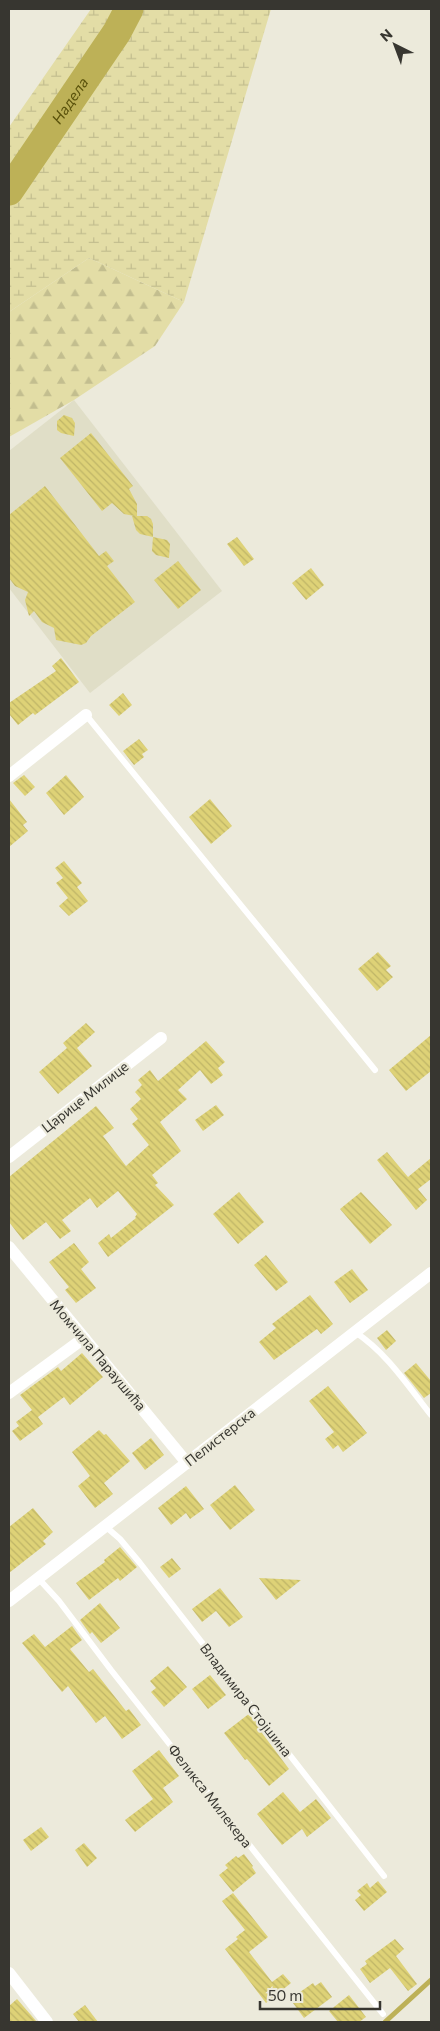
<svg xmlns="http://www.w3.org/2000/svg" width="440" height="2031" font-family="Commissioner,sans-serif">
	<defs>
		<pattern id="forest-firs" width="22" height="20" patternUnits="userSpaceOnUse" patternTransform="scale(1.25)"><rect width="22" height="20" fill="#e3dda6"/><path d="M5 1l3.5 6h-7zM16 11l3.5 6h-7z" fill="#c3be8f"/></pattern>
		<pattern id="wetland-marsh" width="20" height="14" patternUnits="userSpaceOnUse" patternTransform="scale(1.25)"><rect width="20" height="14" fill="#e3dda6"/><path d="M1 5h8M5 5V1M11 12h8M15 12V8" fill="none" stroke="#c3be8f"/></pattern>
		<pattern id="building-back-hatch" width="6" height="6" patternUnits="userSpaceOnUse" patternTransform="scale(1.25)"><rect width="6" height="6" fill="#ded277"/><path d="M-1 5l2 2M0 0l6 6M5-1l2 2" fill="none" stroke="#bfb567"/></pattern>
	</defs>
	<rect width="100%" height="100%" fill="#eceadb"/>
	<polygon fill="#e0dec7" points="74,400 222,591 90,693 9,588 9,451"/>
	<polygon fill="url(#forest-firs)" points="89,258 184,302 155,346 74,400 9,437 9,312"/>
	<polygon fill="url(#wetland-marsh)" points="91,9 271,9 184,302 89,258 9,312 9,127"/>
	<g fill="none" stroke-linecap="round" stroke-linejoin="round">
		<polyline stroke="#bdb157" stroke-width="5" points="385,2022 431,1980"/>
		<path stroke="#bdb157" stroke-width="29" id="s1" d="M 9,191 L 117,32 L 129,9"/>
	</g>
	<g fill="url(#building-back-hatch)">
		<polygon points="64,415 72,418 75,423 74,436 61,433 57,430 57,421"/>
		<polygon points="91,433 133,486 129,489 137,504 137,516 147,516 151,519 153,524 153,537 140,534 136,530 132,516 134,516 124,514 112,503 102,511 60,458"/>
		<polygon points="45,486 99,556 106,551 114,561 107,566 135,602 91,636 86,643 81,645 56,640 54,628 42,622 34,611 29,616 25,600 28,592 15,586 9,578 9,515"/>
		<polygon points="153,537 167,540 170,544 169,558 156,555 152,551"/>
		<polygon points="237,537 254,559 244,566 227,544"/>
		<polygon points="178,561 201,590 178,609 154,580"/>
		<polygon points="311,568 324,585 306,600 292,583"/>
		<polygon points="61,658 79,682 35,715 33,713 18,725 9,714 9,703 56,671 52,666"/>
		<polygon points="123,693 132,705 119,716 109,705"/>
		<polygon points="139,739 148,750 142,754 144,757 134,765 123,751"/>
		<polygon points="24,775 35,787 25,796 13,783"/>
		<polygon points="66,775 84,797 64,815 46,793"/>
		<polygon points="9,799 27,822 23,825 28,831 9,847"/>
		<polygon points="210,799 232,826 211,844 189,817"/>
		<polygon points="64,861 82,883 77,887 88,901 69,916 59,906 68,898 56,883 63,878 55,868"/>
		<polygon points="378,952 391,966 386,970 393,977 377,991 358,969"/>
		<polygon points="86,1023 95,1032 77,1048 92,1066 58,1094 39,1072 67,1048 63,1043"/>
		<polygon points="431,1035 431,1071 406,1091 389,1070"/>
		<polygon points="206,1041 225,1062 218,1068 223,1075 211,1084 200,1070 178,1090 187,1099 160,1122 181,1151 152,1175 158,1183 155,1185 174,1205 108,1257 98,1243 109,1234 111,1238 136,1218 135,1217 137,1214 118,1191 97,1208 90,1198 62,1220 71,1231 60,1239 46,1222 23,1240 9,1222 9,1177 96,1106 114,1128 103,1136 126,1166 149,1145 132,1124 138,1119 130,1109 141,1099 135,1092 142,1085 138,1080 150,1070 158,1081"/>
		<polygon points="216,1105 224,1115 203,1131 195,1120"/>
		<polygon points="387,1152 408,1177 431,1158 431,1179 418,1189 427,1200 416,1210 377,1160"/>
		<polygon points="239,1192 264,1222 238,1244 213,1214"/>
		<polygon points="361,1192 392,1225 370,1244 340,1209"/>
		<polygon points="74,1243 89,1262 81,1269 96,1288 76,1303 65,1290 69,1287 49,1262"/>
		<polygon points="266,1255 288,1282 276,1291 254,1265"/>
		<polygon points="352,1269 368,1290 350,1303 334,1282"/>
		<polygon points="310,1295 333,1324 321,1334 317,1329 274,1360 259,1342 276,1328 272,1324"/>
		<polygon points="387,1330 396,1341 386,1350 377,1338"/>
		<polygon points="82,1353 103,1377 70,1405 64,1397 38,1417 43,1424 20,1441 12,1431 19,1426 16,1422 32,1410 20,1395 58,1367 61,1371"/>
		<polygon points="416,1363 431,1381 431,1393 424,1398 404,1373"/>
		<polygon points="328,1386 367,1433 343,1452 338,1445 333,1449 325,1439 334,1432 309,1401"/>
		<polygon points="99,1430 104,1435 106,1434 130,1461 104,1483 113,1494 95,1508 78,1486 90,1476 72,1452"/>
		<polygon points="151,1438 164,1455 145,1470 132,1453"/>
		<polygon points="235,1485 255,1510 230,1530 210,1505"/>
		<polygon points="186,1486 204,1509 190,1519 186,1513 171,1525 158,1508"/>
		<polygon points="33,1508 53,1532 43,1541 46,1544 9,1573 9,1527"/>
		<polygon points="120,1547 137,1567 120,1581 118,1578 89,1600 76,1583 105,1562 104,1560"/>
		<polygon points="172,1558 181,1569 169,1578 160,1567"/>
		<polygon points="259,1578 301,1580 276,1600"/>
		<polygon points="220,1588 243,1617 229,1627 216,1611 202,1622 192,1609"/>
		<polygon points="100,1603 120,1628 101,1643 92,1632 90,1634 80,1620"/>
		<polygon points="72,1626 82,1640 70,1649 89,1672 93,1669 126,1711 129,1709 141,1725 122,1739 105,1716 96,1723 68,1686 62,1692 22,1643 34,1634 45,1647"/>
		<polygon points="168,1666 187,1687 164,1707 151,1692 156,1688 150,1681"/>
		<polygon points="210,1675 226,1695 208,1709 192,1689"/>
		<polygon points="250,1713 264,1731 262,1733 289,1769 269,1786 247,1759 245,1760 224,1733"/>
		<polygon points="159,1750 179,1776 163,1788 173,1802 135,1832 125,1820 153,1799 132,1771"/>
		<polygon points="283,1792 300,1812 316,1799 331,1818 307,1837 302,1829 282,1845 257,1814"/>
		<polygon points="41,1827 49,1837 31,1851 23,1840"/>
		<polygon points="84,1843 97,1858 87,1867 75,1850"/>
		<polygon points="244,1854 253,1866 252,1867 256,1873 233,1892 219,1875 228,1868 225,1865 236,1856 238,1858"/>
		<polygon points="378,1881 387,1892 364,1911 355,1900 361,1895 357,1891 367,1883 370,1888"/>
		<polygon points="233,1893 268,1937 249,1952 272,1982 283,1974 291,1983 266,2003 225,1949 238,1939 236,1937 245,1930 222,1901"/>
		<polygon points="395,1939 404,1949 396,1956 417,1984 408,1991 390,1968 370,1983 360,1969 367,1964 365,1961"/>
		<polygon points="321,1982 332,1997 304,2018 290,1999 313,1983 315,1986"/>
		<polygon points="349,1995 366,2017 359,2022 338,2022 329,2011"/>
		<polygon points="17,1999 37,2022 9,2022 9,2006"/>
		<polygon points="85,2005 98,2022 79,2022 73,2014"/>
	</g>
	<g fill="none" stroke-linecap="round" stroke-linejoin="round">
		<g stroke="#fff" stroke-width="6">
			<polyline points="86,715 375,1070"/>
			<path d="M 355,1332 C 387,1353 408,1386 431,1415"/>
			<polyline points="105,1526 120,1539 140,1563 384,1876"/>
			<polyline points="38,1578 59,1601 111,1670 383,2014"/>
		</g>
		<g stroke="#fff" stroke-width="12">
			<polyline points="9,776 86,715"/>
			<polyline points="9,1157 161,1038"/>
			<polyline points="9,1247 187,1463"/>
			<polyline points="9,1393 84,1338"/>
			<polyline points="9,1601 431,1273"/>
			<polyline points="9,1973 47,2022"/>
		</g>
	</g>
	<g text-anchor="middle" stroke-width="4.5" stroke-linejoin="round" paint-order="stroke">
		<g font-size="14" fill="#373630" stroke="#eceadb">
			<text transform="translate(85 1097) rotate(-38)" y="5">Царице Милице</text>
			<text transform="translate(98 1355) rotate(50)" y="5">Момчила Параушића</text>
			<text transform="translate(220 1437) rotate(-38)" y="5">Пелистерска</text>
			<text transform="translate(246 1700) rotate(52)" y="5">Владимира Стојшина</text>
			<text transform="translate(210 1796) rotate(52)" y="5">Феликса Милекера</text>
		</g>
		<g font-size="15" font-style="italic" fill="#5b530c" stroke="#eceadb">
			<text dy="5" stroke="none"><textPath href="#s1" startOffset="109">Надела</textPath></text>
		</g>
	</g>
	<rect width="440" height="2031" fill="none" stroke="#373630" stroke-width="20"/>
	<g transform="translate(395 45) rotate(318)" stroke="#eceadb" stroke-width="4" paint-order="stroke">
	<path d="M0-4L9 19L0 12L-9 19Z" fill="#373630"/>
	<text y="-8" font-size="14" font-weight="bold" text-anchor="middle" fill="#373630">N</text>
	</g>
	<path d="M260 2001v8h120v-8" fill="none" stroke="#373630" stroke-width="2.5"/>
	<text x="268" y="2001" font-size="15" fill="#373630" stroke="#eceadb" stroke-width="4" paint-order="stroke">50 m</text>
</svg>
